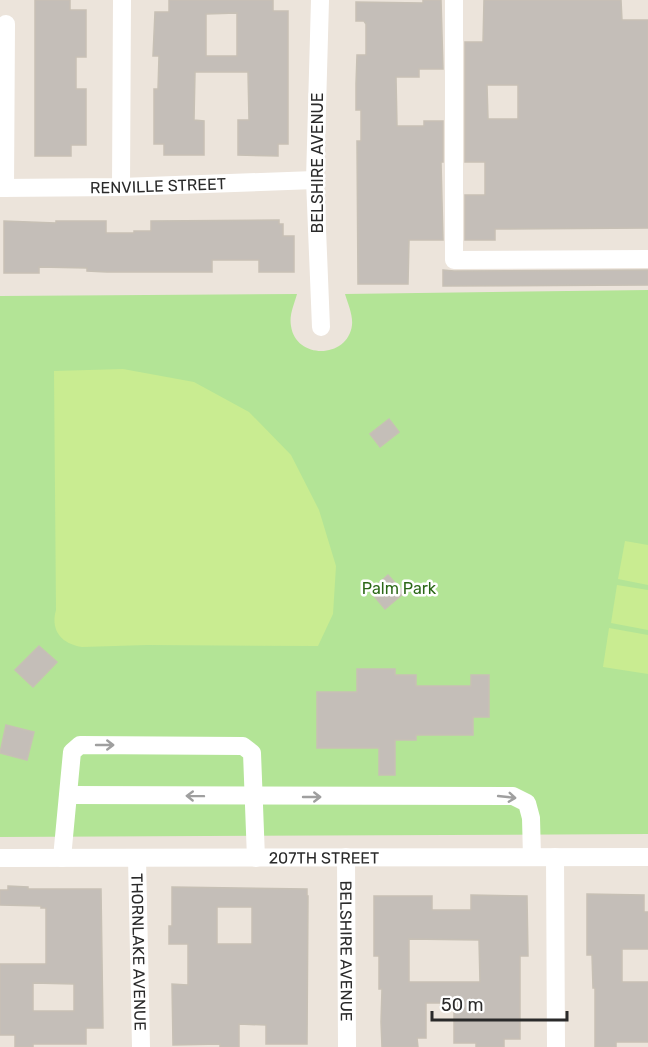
<svg xmlns="http://www.w3.org/2000/svg" width="648" height="1047" font-family="Rubik,sans-serif">
	<rect width="100%" height="100%" fill="#ece4db"/>
	<path fill="#b3e496" d="M 648,290 L 648,834 L 0,837 L 0,296 L 297,294 C 294,305 289,315 291,326 C 296,360 348,359 352,325 C 353,315 348,304 345,294 Z"/>
	<g fill="#c9ec91">
		<path d="M 123,369 L 194,382 L 249,412 L 291,455 L 319,510 L 336,566 L 333,614 L 318,646 L 147,645 L 82,647 C 62,644 50,631 56,610 L 54,371 Z"/>
		<polygon points="625,541 648,545 648,585 618,579"/>
		<polygon points="617,585 648,590 648,630 611,623"/>
		<polygon points="609,628 648,635 648,674 603,667"/>
	</g>
	<g fill="#c4beb8" stroke="#c7c0b5" stroke-width="1.5" fill-rule="evenodd">
		<polygon points="35,0 70,0 70,10 86,10 86,57 76,57 76,89 86,89 86,145 71,145 71,156 35,156"/>
		<path d="M 169,0 L 273,0 L 273,11 L 288,11 L 288,144 L 278,144 L 278,156 L 238,155 L 238,120 L 249,120 L 248,72 L 195,72 L 194,120 L 204,121 L 204,155 L 164,155 L 164,144 L 154,144 L 154,89 L 158,89 L 159,56 L 153,56 L 155,12 L 169,12 ZM 237,13 L 237,56 L 206,56 L 206,14 Z"/>
		<polygon points="423,0 441,0 443,69 419,69 419,77 396,77 397,126 424,126 424,121 443,121 443,162 441,162 443,240 409,240 408,284 358,284 357,141 361,141 361,110 356,110 356,84 357,55 366,55 366,24 364,21 356,21 356,2 423,3"/>
		<path d="M 484,0 L 621,0 L 622,20 L 648,20 L 648,228 L 495,229 L 495,240 L 465,240 L 465,195 L 485,195 L 485,162 L 465,162 L 465,42 L 483,42 ZM 487,85 L 518,85 L 518,119 L 488,119 Z"/>
		<polygon points="279,220 279,224 283,224 283,236 294,236 294,272 259,272 259,260 212,260 212,272 107,272 87,271 87,268 39,267 39,273 4,273 4,221 56,223 56,221 106,221 106,233 134,233 134,231 151,231 151,221"/>
		<polygon points="443,270 454,271 648,270 648,285 443,286"/>
		<polygon points="389,419 399,432 380,447 370,434"/>
		<polygon points="388,575 404,593 385,609 370,591"/>
		<polygon points="39,646 57,662 33,687 15,670"/>
		<polygon points="357,669 395,669 395,675 416,675 416,686 471,686 471,675 489,675 489,717 473,717 473,735 416,735 416,740 395,740 395,775 379,775 379,748 317,748 317,692 357,692"/>
		<polygon points="6,725 34,732 27,760 0,753"/>
		<path d="M 8,886 L 28,887 L 28,889 L 101,889 L 103,1028 L 86,1028 L 86,1044 L 33,1044 L 33,1047 L 15,1047 L 15,1035 L 0,1035 L 0,964 L 46,964 L 46,908 L 41,908 L 41,906 L 0,905 L 0,890 L 8,890 ZM 33,983 L 74,984 L 74,1011 L 33,1011 Z"/>
		<path d="M 172,887 L 307,889 L 307,896 L 308,896 L 307,1044 L 266,1044 L 266,1025 L 239,1024 L 239,1047 L 220,1047 L 220,1044 L 173,1045 L 172,984 L 188,985 L 188,944 L 169,944 L 169,926 L 172,926 ZM 217,907 L 252,907 L 252,944 L 217,944 Z"/>
		<polygon points="587,894 644,895 644,912 648,912 648,949 622,949 622,982 648,982 648,1042 616,1042 616,1047 595,1047 595,988 593,988 592,955 587,955"/>
		<path d="M 471,895 L 527,896 L 528,956 L 520,956 L 520,1039 L 504,1039 L 504,1047 L 476,1047 L 476,1043 L 454,1043 L 454,1003 L 426,1003 L 426,1038 L 417,1038 L 418,1047 L 382,1047 L 381,1022 L 382,989 L 379,989 L 379,956 L 374,956 L 374,896 L 432,896 L 432,910 L 471,910 ZM 409,939 L 479,940 L 480,982 L 409,982 Z"/>
	</g>
	<g fill="none" stroke-linecap="round" stroke-linejoin="round">
		<g stroke="#fff" stroke-width="18">
			<polyline points="320,0 315,180 321,327"/>
			<polyline points="454,0 454,260 648,259"/>
			<polyline points="121,187 122,0"/>
			<path id="s1" d="M 0,188 L 121,187 L 315,180"/>
			<polyline points="5,188 6,24"/>
			<polyline points="69,795 513,796 527,803 531,818 532,857"/>
			<path id="s2" d="M 346,857 L 347,1047"/>
			<polyline points="555,857 556,1047"/>
			<path id="s3" d="M 0,858 L 648,857"/>
			<polyline points="62,858 72,752 80,745 243,746 252,753 256,858"/>
			<path id="s4" d="M 137,858 L 141,1047"/>
		</g>
	</g>
	<defs><path id="oneway-shaft" d="M-6 0H5M1.5-3L5.5 0L1.5 3" fill="none" stroke-width="1.6" stroke-linecap="round" stroke-linejoin="round" transform="scale(1.5)"/></defs>
	<g stroke="#9f9f9f">
		<use href="#oneway-shaft" transform="translate(105 745)"/>
		<use href="#oneway-shaft" transform="translate(195 796) rotate(-179)"/>
		<use href="#oneway-shaft" transform="translate(312 797)"/>
		<use href="#oneway-shaft" transform="translate(507 797) rotate(6)"/>
	</g>
	<g text-anchor="middle" stroke-width="5" stroke-linejoin="round" paint-order="stroke">
		<g font-size="16" fill="#2a2a2a" stroke="#fff">
			<text transform="translate(317 163) rotate(-90)" y="6">BELSHIRE AVENUE</text>
			<text dy="6" stroke="none"><textPath href="#s1" startOffset="158">RENVILLE STREET</textPath></text>
			<text dy="6" stroke="none"><textPath href="#s3" startOffset="324">207TH STREET</textPath></text>
			<text dy="6" stroke="none"><textPath href="#s4" startOffset="94">THORNLAKE AVENUE</textPath></text>
			<text dy="6" stroke="none"><textPath href="#s2" startOffset="94">BELSHIRE AVENUE</textPath></text>
		</g>
		<g font-size="16" fill="#2c6818" stroke="#fff">
			<text x="399" y="594">Palm Park</text>
		</g>
	</g>
	<path d="M432 1011v9h135v-9" fill="none" stroke="#2a2a2a" stroke-width="3"/>
	<text x="441" y="1011" font-size="18" fill="#2a2a2a" stroke="#ffffff" stroke-width="4.5" paint-order="stroke">50 m</text>
</svg>
